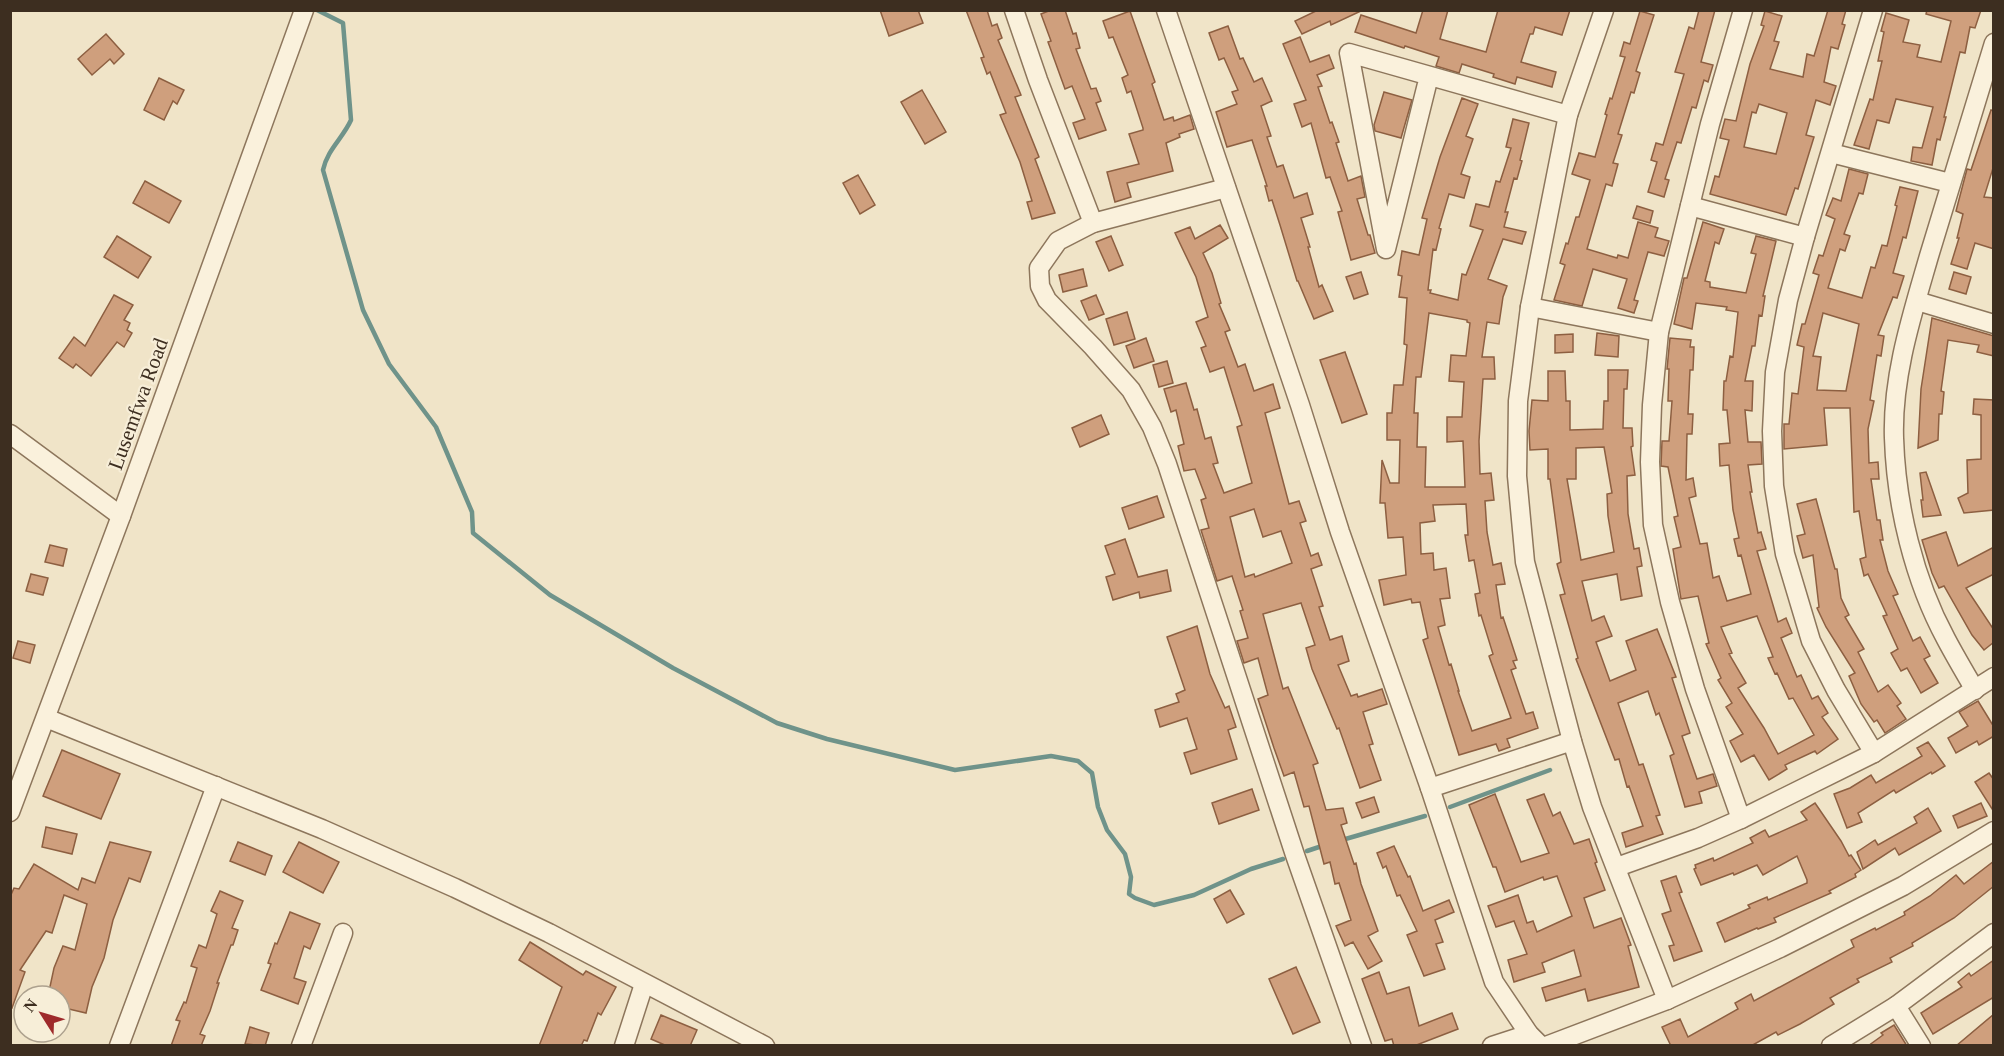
<svg xmlns="http://www.w3.org/2000/svg" width="2004" height="1056" font-family="'Times New Roman',serif">
	<rect width="100%" height="100%" fill="#f0e4c8"/>
	<g fill="none" stroke-linecap="round" stroke-linejoin="round">
		<g stroke="#6f938a" stroke-width="4.5">
			<path d="M 317,10 L 343,23 L 351,120 C 343,138 327,150 323,170 L 363,310 L 389,364 L 436,427 L 472,512 L 473,533 L 550,595 L 673,668 L 777,723 L 827,739 L 955,770 L 1051,756 L 1078,761 L 1092,773 L 1098,807 L 1107,830 L 1125,854 L 1131,877 L 1129,894 L 1135,898 L 1154,905 L 1194,895 L 1251,869 L 1283,859"/>
			<polyline points="1450,807 1550,770"/>
			<polyline points="1342,840 1425,816"/>
			<polyline points="1307,851 1325,845"/>
		</g>
	</g>
	<g fill="#cf9f7d" stroke="#8d5f41" stroke-width="1.5" fill-rule="evenodd">
		<polygon points="880,10 918,10 923,23 889,36"/>
		<polygon points="966,10 987,10 992,26 997,24 1002,38 998,40 1021,95 1015,97 1039,157 1035,159 1055,213 1032,219 1027,202 1032,201 1020,162 1000,115 1006,113 990,72 987,74 981,58 984,57"/>
		<polygon points="1051,10 1065,10 1073,34 1076,33 1080,48 1076,49 1091,89 1096,88 1101,101 1096,103 1106,130 1079,139 1073,123 1085,119 1072,86 1065,89 1048,42 1051,41 1041,14"/>
		<polygon points="1318,10 1363,10 1331,25 1330,21 1302,34 1295,21"/>
		<polygon points="1423,10 1448,10 1440,39 1486,52 1498,10 1570,10 1562,35 1535,27 1533,34 1530,34 1521,62 1556,72 1552,87 1517,77 1515,84 1493,77 1494,74 1462,64 1459,73 1436,66 1439,57 1405,46 1404,48 1355,32 1361,15 1416,33"/>
		<polygon points="1699,10 1715,10 1701,62 1713,65 1708,82 1704,80 1696,108 1692,107 1681,143 1677,142 1665,179 1669,180 1664,197 1648,192 1657,162 1651,160 1656,143 1663,145 1684,74 1675,72 1689,27 1694,29"/>
		<path d="M 1828,10 L 1846,10 L 1842,24 L 1845,25 L 1838,49 L 1831,47 L 1824,82 L 1836,86 L 1830,105 L 1816,100 L 1806,135 L 1814,137 L 1798,189 L 1795,188 L 1786,215 L 1710,194 L 1715,176 L 1719,177 L 1729,140 L 1720,138 L 1725,119 L 1736,121 L 1750,64 L 1764,26 L 1761,25 L 1765,11 L 1782,16 L 1774,41 L 1779,42 L 1770,69 L 1803,77 L 1807,54 L 1814,56 ZM 1759,104 L 1787,113 L 1776,154 L 1744,147 L 1752,112 L 1756,113 Z"/>
		<polygon points="1927,10 1981,10 1975,28 1970,27 1965,53 1960,52 1944,117 1946,117 1940,140 1937,139 1932,165 1911,161 1913,147 1922,148 1933,107 1896,99 1889,123 1877,120 1869,149 1854,145 1870,99 1873,100 1882,61 1878,61 1884,32 1881,31 1886,13 1909,20 1903,42 1920,45 1917,57 1941,62 1951,21 1926,14"/>
		<polygon points="1130,11 1155,82 1152,84 1164,120 1173,117 1174,121 1190,115 1194,129 1179,134 1180,137 1166,143 1173,171 1127,183 1131,197 1115,202 1107,172 1139,164 1129,134 1143,130 1143,128 1131,91 1127,93 1122,78 1128,75 1113,37 1109,38 1103,21"/>
		<polygon points="1640,11 1654,15 1636,71 1640,73 1634,93 1631,92 1618,134 1622,135 1613,163 1618,164 1612,186 1606,184 1587,249 1617,258 1618,255 1628,258 1638,222 1658,228 1655,237 1669,241 1664,256 1648,252 1634,300 1638,301 1634,313 1618,308 1627,279 1593,269 1582,306 1554,300 1565,265 1560,263 1566,243 1568,244 1576,217 1579,217 1590,180 1572,174 1579,153 1595,157 1607,115 1605,114 1610,98 1612,99 1625,57 1620,56 1624,42 1630,44"/>
		<polygon points="1228,26 1240,59 1243,58 1254,82 1262,78 1272,101 1261,106 1271,136 1267,137 1277,167 1283,165 1294,198 1307,193 1313,214 1301,218 1310,247 1308,247 1319,287 1322,285 1333,311 1314,319 1298,281 1297,281 1280,225 1272,200 1269,201 1265,186 1267,186 1252,140 1227,147 1216,112 1237,104 1232,92 1238,90 1224,58 1219,60 1209,33"/>
		<polygon points="106,34 124,54 114,64 110,59 92,75 78,59"/>
		<polygon points="1300,37 1310,62 1329,55 1334,68 1317,75 1322,86 1318,87 1330,123 1332,122 1339,142 1336,143 1348,181 1361,176 1365,197 1357,199 1368,235 1370,235 1375,253 1351,260 1338,212 1342,211 1330,177 1326,178 1311,123 1302,127 1294,104 1306,100 1283,44"/>
		<polygon points="159,78 184,90 177,104 173,101 164,120 144,110"/>
		<polygon points="922,90 946,132 925,144 901,102"/>
		<polygon points="1384,92 1412,100 1401,138 1375,131 1374,125"/>
		<path d="M 1462,98 L 1478,104 L 1466,136 L 1473,139 L 1461,174 L 1470,177 L 1464,198 L 1449,194 L 1439,228 L 1441,229 L 1436,250 L 1433,249 L 1428,290 L 1431,290 L 1430,293 L 1458,300 L 1462,274 L 1466,275 L 1483,230 L 1470,226 L 1476,204 L 1489,207 L 1496,181 L 1500,182 L 1511,148 L 1506,147 L 1513,119 L 1529,123 L 1520,160 L 1522,161 L 1517,179 L 1514,178 L 1505,212 L 1508,212 L 1504,227 L 1526,232 L 1522,244 L 1503,239 L 1488,279 L 1507,286 L 1503,297 L 1499,324 L 1487,322 L 1482,357 L 1494,357 L 1495,379 L 1483,379 L 1479,441 L 1480,474 L 1491,473 L 1494,500 L 1485,501 L 1487,532 L 1493,565 L 1501,563 L 1505,584 L 1496,585 L 1501,618 L 1503,617 L 1517,660 L 1513,661 L 1516,668 L 1511,670 L 1526,714 L 1533,712 L 1538,728 L 1507,739 L 1510,747 L 1499,751 L 1496,744 L 1459,755 L 1423,640 L 1428,638 L 1420,602 L 1412,603 L 1411,599 L 1384,605 L 1379,580 L 1406,575 L 1403,537 L 1388,538 L 1385,503 L 1380,503 L 1382,460 L 1390,483 L 1399,483 L 1400,440 L 1387,440 L 1387,413 L 1392,413 L 1394,385 L 1403,385 L 1407,345 L 1404,344 L 1407,298 L 1399,297 L 1402,276 L 1398,275 L 1402,251 L 1419,255 L 1427,219 L 1422,218 L 1440,157 ZM 1429,313 L 1467,320 L 1467,322 L 1470,323 L 1466,356 L 1451,355 L 1449,381 L 1464,382 L 1462,417 L 1447,417 L 1447,442 L 1463,441 L 1465,487 L 1425,487 L 1426,447 L 1417,447 L 1418,413 L 1414,413 L 1416,377 L 1421,377 ZM 1466,504 L 1468,535 L 1465,535 L 1469,561 L 1474,560 L 1480,593 L 1475,594 L 1479,616 L 1481,615 L 1493,654 L 1489,656 L 1511,718 L 1472,731 L 1458,691 L 1459,691 L 1451,664 L 1449,665 L 1438,627 L 1445,625 L 1440,599 L 1450,598 L 1446,568 L 1434,570 L 1433,553 L 1421,554 L 1420,523 L 1435,521 L 1433,505 Z"/>
		<polygon points="1991,110 1994,111 1994,165 1984,197 1994,198 1994,249 1975,243 1967,269 1951,264 1959,238 1957,238 1963,214 1956,211 1967,169 1971,170"/>
		<path d="M 1849,169 L 1868,174 L 1863,194 L 1859,193 L 1844,234 L 1850,236 L 1845,251 L 1840,249 L 1828,288 L 1862,298 L 1871,267 L 1875,268 L 1882,245 L 1887,246 L 1897,206 L 1895,205 L 1900,187 L 1918,191 L 1906,238 L 1903,237 L 1893,273 L 1904,276 L 1897,298 L 1893,297 L 1878,335 L 1884,336 L 1881,356 L 1877,355 L 1870,400 L 1874,401 L 1868,429 L 1869,463 L 1878,462 L 1879,479 L 1871,479 L 1877,520 L 1880,520 L 1883,540 L 1880,540 L 1888,571 L 1898,594 L 1893,596 L 1913,641 L 1920,637 L 1930,656 L 1924,659 L 1938,683 L 1921,693 L 1907,668 L 1901,671 L 1891,653 L 1898,649 L 1883,616 L 1887,615 L 1868,574 L 1864,576 L 1860,559 L 1866,557 L 1859,511 L 1854,512 L 1850,408 L 1824,408 L 1827,445 L 1784,449 L 1784,424 L 1789,424 L 1792,393 L 1798,394 L 1804,347 L 1797,345 L 1802,324 L 1805,324 L 1819,275 L 1813,273 L 1819,255 L 1823,256 L 1835,219 L 1826,215 L 1833,198 L 1841,201 ZM 1823,313 L 1859,324 L 1846,391 L 1817,390 L 1821,357 L 1813,356 Z"/>
		<polygon points="858,175 875,205 860,214 843,183"/>
		<polygon points="145,181 181,201 169,223 133,203"/>
		<polygon points="1637,206 1653,211 1650,223 1633,218"/>
		<path d="M 1703,222 L 1724,229 L 1719,244 L 1715,242 L 1705,281 L 1710,282 L 1710,287 L 1746,293 L 1756,254 L 1751,253 L 1756,236 L 1776,241 L 1763,296 L 1765,296 L 1762,316 L 1759,315 L 1755,346 L 1752,346 L 1745,381 L 1753,381 L 1752,411 L 1745,410 L 1748,442 L 1761,442 L 1762,464 L 1748,465 L 1752,492 L 1750,492 L 1758,533 L 1761,532 L 1766,549 L 1757,551 L 1778,622 L 1786,618 L 1792,633 L 1781,638 L 1797,677 L 1801,675 L 1812,699 L 1818,696 L 1828,713 L 1822,717 L 1838,739 L 1817,754 L 1815,751 L 1785,765 L 1787,769 L 1769,780 L 1754,755 L 1741,762 L 1730,741 L 1743,734 L 1726,707 L 1732,703 L 1718,680 L 1721,678 L 1706,644 L 1709,643 L 1698,596 L 1681,599 L 1673,549 L 1681,547 L 1674,517 L 1678,516 L 1668,467 L 1661,466 L 1662,441 L 1669,441 L 1672,401 L 1668,401 L 1669,369 L 1667,369 L 1670,338 L 1691,340 L 1690,347 L 1694,347 L 1693,370 L 1690,370 L 1688,414 L 1693,414 L 1692,434 L 1687,434 L 1686,480 L 1693,478 L 1696,496 L 1689,498 L 1700,544 L 1707,543 L 1713,578 L 1719,576 L 1727,601 L 1751,594 L 1741,555 L 1738,556 L 1734,539 L 1739,538 L 1733,510 L 1729,465 L 1720,466 L 1719,444 L 1730,443 L 1727,410 L 1723,410 L 1724,381 L 1726,381 L 1730,356 L 1733,357 L 1738,312 L 1726,310 L 1727,307 L 1696,303 L 1692,329 L 1674,324 L 1684,278 L 1687,278 ZM 1757,616 L 1773,657 L 1768,658 L 1775,674 L 1777,673 L 1789,699 L 1793,698 L 1814,735 L 1778,754 L 1764,728 L 1738,688 L 1746,683 L 1729,654 L 1732,653 L 1721,627 Z"/>
		<path d="M 1220,225 L 1228,238 L 1203,253 L 1212,273 L 1221,303 L 1219,304 L 1230,330 L 1225,332 L 1238,367 L 1245,364 L 1254,391 L 1273,384 L 1280,408 L 1265,413 L 1289,504 L 1299,501 L 1306,521 L 1300,523 L 1311,556 L 1318,553 L 1322,565 L 1311,569 L 1323,606 L 1319,607 L 1330,640 L 1342,636 L 1349,661 L 1338,665 L 1351,696 L 1357,694 L 1358,697 L 1382,689 L 1387,704 L 1363,712 L 1373,744 L 1369,745 L 1381,780 L 1360,788 L 1339,728 L 1337,729 L 1312,669 L 1306,648 L 1315,645 L 1301,603 L 1263,614 L 1283,689 L 1288,687 L 1318,763 L 1313,765 L 1326,810 L 1343,808 L 1347,823 L 1341,825 L 1354,864 L 1356,863 L 1361,884 L 1378,931 L 1368,936 L 1382,961 L 1368,969 L 1353,942 L 1345,946 L 1336,926 L 1351,920 L 1339,883 L 1335,884 L 1330,862 L 1324,864 L 1309,806 L 1304,807 L 1294,772 L 1284,776 L 1274,748 L 1258,699 L 1268,695 L 1258,658 L 1244,663 L 1237,641 L 1248,638 L 1240,611 L 1243,610 L 1232,576 L 1217,581 L 1201,530 L 1209,528 L 1201,500 L 1206,498 L 1195,469 L 1184,471 L 1178,446 L 1184,444 L 1176,410 L 1171,412 L 1164,389 L 1186,383 L 1194,410 L 1197,409 L 1205,439 L 1211,437 L 1218,463 L 1213,464 L 1224,493 L 1252,483 L 1237,427 L 1242,425 L 1224,367 L 1210,372 L 1201,348 L 1206,346 L 1196,322 L 1208,317 L 1196,277 L 1175,233 L 1190,227 L 1195,239 ZM 1254,509 L 1263,537 L 1281,531 L 1292,563 L 1255,577 L 1254,574 L 1245,577 L 1230,517 Z"/>
		<polygon points="117,236 151,257 138,278 104,257"/>
		<polygon points="1111,236 1123,265 1109,271 1096,242"/>
		<polygon points="1083,269 1087,286 1063,292 1059,275"/>
		<polygon points="1361,272 1368,294 1354,299 1346,277"/>
		<polygon points="1954,272 1971,277 1966,294 1949,289"/>
		<polygon points="114,295 133,305 124,320 130,323 127,330 132,333 124,347 117,342 91,376 76,364 73,368 59,358 74,337 85,346"/>
		<polygon points="1096,295 1104,314 1089,320 1081,301"/>
		<polygon points="1127,312 1135,339 1114,345 1106,319"/>
		<polygon points="1932,318 1994,336 1994,356 1977,352 1979,345 1948,340 1941,391 1944,392 1942,414 1939,414 1938,440 1918,448 1921,389"/>
		<polygon points="1597,333 1619,336 1618,357 1595,355"/>
		<polygon points="1573,334 1573,352 1555,353 1555,335"/>
		<polygon points="1146,338 1154,361 1134,368 1126,346"/>
		<polygon points="1345,352 1367,414 1342,423 1320,360"/>
		<polygon points="1167,361 1173,383 1159,387 1153,365"/>
		<path d="M 1608,370 L 1628,370 L 1627,389 L 1624,389 L 1623,428 L 1632,428 L 1633,446 L 1631,447 L 1635,475 L 1627,476 L 1628,514 L 1634,549 L 1639,548 L 1642,566 L 1637,567 L 1642,596 L 1621,600 L 1617,574 L 1582,581 L 1592,621 L 1604,616 L 1612,636 L 1596,642 L 1610,681 L 1636,670 L 1626,641 L 1657,629 L 1676,677 L 1672,678 L 1690,733 L 1682,736 L 1697,779 L 1713,774 L 1717,786 L 1699,792 L 1702,803 L 1685,807 L 1670,756 L 1674,754 L 1659,713 L 1656,715 L 1648,691 L 1618,703 L 1639,765 L 1643,764 L 1660,815 L 1656,816 L 1663,834 L 1626,847 L 1622,833 L 1643,826 L 1629,786 L 1627,787 L 1619,759 L 1615,760 L 1576,659 L 1578,658 L 1560,595 L 1565,594 L 1557,564 L 1561,562 L 1550,479 L 1548,479 L 1548,449 L 1530,450 L 1529,431 L 1532,400 L 1548,401 L 1548,371 L 1565,371 L 1566,401 L 1570,401 L 1570,430 L 1603,429 L 1604,401 L 1608,401 ZM 1604,447 L 1612,493 L 1607,494 L 1608,516 L 1614,552 L 1581,560 L 1567,479 L 1576,479 L 1576,448 Z"/>
		<polygon points="1974,399 1994,400 1994,510 1964,513 1958,498 1968,493 1967,460 1981,459 1981,415 1973,414"/>
		<polygon points="1101,415 1109,434 1080,447 1072,428"/>
		<polygon points="1926,472 1941,515 1923,517 1921,500 1923,500 1920,473"/>
		<polygon points="1157,496 1164,517 1129,529 1122,508"/>
		<polygon points="1816,499 1835,569 1837,569 1841,598 1849,615 1845,617 1864,649 1858,652 1878,692 1888,685 1901,703 1897,706 1906,719 1885,733 1877,720 1874,722 1861,704 1849,676 1855,673 1826,627 1817,608 1819,607 1813,555 1803,558 1797,536 1805,534 1797,504"/>
		<polygon points="1946,532 1958,566 1994,547 1994,574 1966,588 1994,630 1994,642 1984,650 1972,635 1944,586 1939,588 1932,573 1922,540"/>
		<polygon points="1125,539 1138,577 1167,570 1171,591 1140,598 1139,592 1113,600 1106,577 1115,574 1105,546"/>
		<polygon points="50,545 67,549 63,566 45,562"/>
		<polygon points="31,574 48,578 43,595 26,591"/>
		<polygon points="1197,626 1210,674 1225,708 1229,706 1236,727 1228,730 1237,759 1191,774 1184,753 1197,749 1187,718 1160,727 1155,710 1179,702 1176,694 1185,690 1167,637"/>
		<polygon points="18,641 35,645 30,663 13,658"/>
		<polygon points="1978,701 1994,727 1994,736 1979,745 1977,741 1956,753 1948,738 1968,726 1959,712"/>
		<polygon points="1928,742 1945,766 1932,774 1931,772 1896,793 1894,790 1858,813 1862,822 1847,828 1834,794 1850,788 1871,775 1876,783 1922,756 1917,748"/>
		<polygon points="62,750 120,774 101,819 43,796"/>
		<polygon points="1989,773 1994,780 1994,812 1975,782"/>
		<polygon points="1252,789 1259,810 1219,824 1212,803"/>
		<polygon points="1495,794 1521,862 1549,853 1527,800 1544,794 1553,816 1560,812 1574,844 1589,839 1597,862 1595,863 1605,890 1584,898 1594,928 1621,918 1631,945 1628,946 1639,987 1588,1001 1585,989 1546,1001 1542,988 1581,976 1574,950 1542,963 1545,972 1514,982 1508,960 1527,954 1514,921 1496,927 1488,906 1518,895 1527,923 1533,921 1537,932 1572,916 1557,876 1544,880 1543,877 1505,892 1496,867 1493,867 1469,805"/>
		<polygon points="1374,797 1379,812 1362,818 1356,803"/>
		<polygon points="1815,803 1841,841 1849,856 1851,855 1861,870 1855,874 1856,877 1829,891 1831,893 1774,918 1776,922 1758,929 1757,928 1725,942 1717,923 1750,908 1748,905 1767,897 1768,900 1807,883 1807,880 1797,856 1763,875 1757,865 1734,875 1733,873 1701,885 1694,869 1696,868 1695,865 1713,858 1714,861 1753,843 1750,838 1765,830 1769,837 1807,820 1801,812"/>
		<polygon points="1981,803 1987,816 1958,828 1953,816"/>
		<polygon points="1928,808 1941,831 1899,855 1895,848 1863,869 1857,852 1875,840 1878,845 1917,823 1914,817"/>
		<polygon points="46,827 77,834 72,854 42,847"/>
		<polygon points="110,842 151,852 140,882 129,878 113,920 104,958 92,987 86,1013 60,1007 60,996 48,996 54,968 63,946 75,950 87,904 64,895 52,933 46,931 20,970 25,972 12,1008 10,1007 10,897 14,888 19,889 34,864 78,890 82,878 95,883"/>
		<polygon points="238,842 272,856 265,875 230,861"/>
		<polygon points="299,842 339,862 323,893 283,872"/>
		<polygon points="1394,846 1408,877 1410,876 1423,911 1449,900 1454,912 1435,920 1443,942 1436,944 1445,969 1424,976 1407,935 1417,931 1400,895 1397,896 1386,866 1383,868 1377,853"/>
		<polygon points="1994,861 1994,886 1954,918 1912,943 1913,946 1890,958 1892,962 1857,979 1859,982 1830,998 1834,1004 1800,1024 1778,1035 1776,1032 1751,1046 1671,1046 1662,1027 1680,1019 1688,1037 1738,1009 1735,1003 1751,994 1754,1001 1854,947 1851,940 1875,928 1876,930 1905,915 1904,912 1930,896 1956,875 1964,884"/>
		<polygon points="1676,876 1682,892 1679,893 1702,951 1674,961 1669,946 1674,945 1662,914 1671,911 1661,881"/>
		<polygon points="1230,890 1244,914 1227,923 1214,899"/>
		<polygon points="220,891 243,901 232,928 238,930 233,945 231,945 217,983 219,983 210,1011 200,1034 205,1036 201,1046 171,1046 180,1021 176,1020 184,1002 186,1003 197,968 191,966 199,945 206,948 217,914 211,911"/>
		<polygon points="290,912 320,924 310,949 304,946 294,978 306,982 298,1004 261,990 271,964 268,963 275,943 277,944"/>
		<polygon points="530,942 583,975 586,971 616,987 601,1015 598,1013 587,1041 584,1040 581,1046 539,1046 562,987 519,960"/>
		<polygon points="1994,960 1994,997 1933,1034 1921,1013 1962,987 1958,982 1969,973 1971,976"/>
		<polygon points="1296,967 1320,1022 1293,1034 1269,979"/>
		<polygon points="1379,972 1387,994 1409,987 1419,1026 1452,1013 1458,1029 1414,1046 1394,1046 1392,1039 1385,1041 1362,979"/>
		<polygon points="1994,1014 1994,1046 1956,1046"/>
		<polygon points="661,1015 697,1030 690,1046 667,1046 651,1039"/>
		<polygon points="1894,1025 1907,1046 1868,1046 1883,1035 1881,1033"/>
		<polygon points="250,1027 269,1033 265,1046 245,1044"/>
	</g>
	<g fill="none" stroke-linecap="round" stroke-linejoin="round">
		<g stroke="#8d765c" stroke-width="21">
			<g id="minor">
				<polyline points="1014,10 1038,80 1093,223"/>
				<polyline points="1166,10 1300,405 1340,532 1430,788 1494,982 1529,1034 1541,1046"/>
				<polyline points="1604,10 1568,115 1530,307 1518,401 1517,476 1525,562 1572,741 1592,807 1667,1000"/>
				<polyline points="1873,10 1805,237 1788,300 1775,372 1772,431 1774,486 1785,554 1811,641 1836,690 1874,753"/>
				<polyline points="1429,76 1386,249 1349,53 1568,115"/>
				<polyline points="1831,153 1950,183"/>
				<polyline points="1226,188 1093,223 1058,241 1039,268 1040,286 1047,300 1093,347 1131,390 1152,427 1167,464 1295,855 1362,1046"/>
				<polyline points="1690,206 1805,237"/>
				<polyline points="1917,301 1994,324"/>
				<polyline points="1530,307 1659,332"/>
				<polyline points="10,434 121,516"/>
				<path d="M 1975,690 C 1965,673 1955,656 1946,639 C 1914,580 1896,505 1894,438 C 1892,376 1912,315 1929,256 C 1950,185 1972,114 1994,43"/>
				<polyline points="46,718 322,829 455,888 549,933 765,1046"/>
				<polyline points="1430,788 1572,741"/>
				<polyline points="10,812 121,516 304,10"/>
				<polyline points="1741,819 1695,689 1670,602 1653,525 1650,462 1652,405 1659,332 1710,124 1743,10"/>
				<polyline points="1617,867 1698,838 1741,819 1874,753 1994,677"/>
				<polyline points="1896,1006 1921,1046"/>
				<polyline points="119,1046 216,786"/>
				<polyline points="301,1046 343,933"/>
				<polyline points="624,1046 644,984"/>
				<polyline points="1492,1046 1529,1034"/>
				<polyline points="1546,1046 1667,1000 1780,948 1903,886 1994,831"/>
				<polyline points="1831,1046 1896,1006 1994,933"/>
			</g>
		</g>
		<use href="#minor" stroke="#faf1dc" stroke-width="18"/>
	</g>
	<g text-anchor="middle" stroke-width="4.5" stroke-linejoin="round" paint-order="stroke">
		<g font-size="21" fill="#3d2e20" stroke="#f7eed8">
			<text transform="translate(138 404) rotate(-70)" y="7">Lusemfwa Road</text>
		</g>
	</g>
	<rect width="2004" height="1056" fill="none" stroke="#3d2e20" stroke-width="24"/>
	<g transform="translate(42 1014) rotate(307)"><circle r="28" fill="#f7eed8" stroke="#ada18e" stroke-width="1.5"/>
	<path d="M0-4.5L10 22L0 15L-10 22Z" fill="#9e2a2b"/>
	<text y="-9" font-size="16" font-weight="bold" text-anchor="middle" fill="#3d2e20">N</text>
	</g>
</svg>
